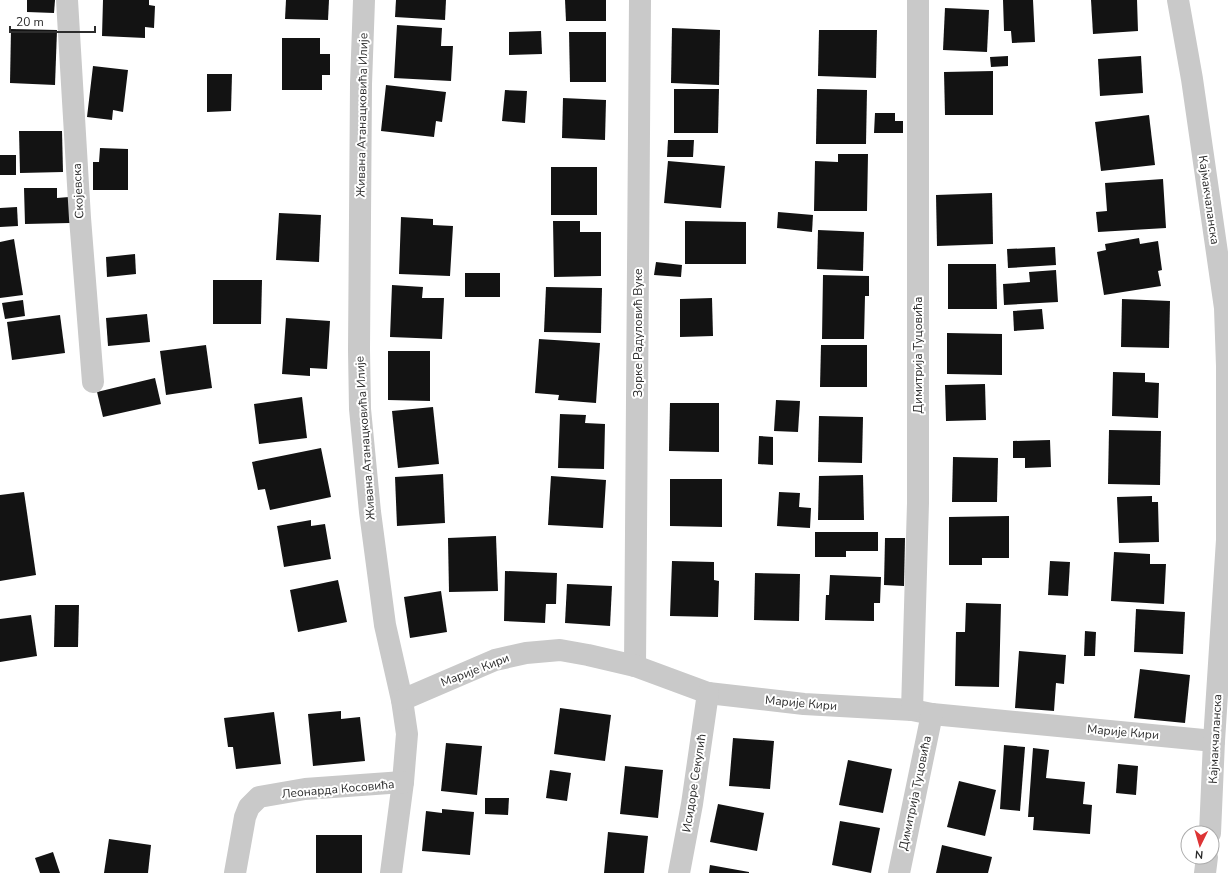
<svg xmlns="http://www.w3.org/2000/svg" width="1228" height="873" font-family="'Nunito Sans',sans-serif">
	<rect width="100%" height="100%" fill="#fff"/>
	<g fill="#131313">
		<polygon points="27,0 55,0 54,13 27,12"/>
		<polygon points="103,0 149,0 149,5 155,6 154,28 145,27 145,38 102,36"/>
		<polygon points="286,0 329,0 328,20 285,19"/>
		<polygon points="396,0 446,0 445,20 395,17"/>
		<polygon points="565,0 606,0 606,21 566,21"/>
		<polygon points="1003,0 1033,0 1035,42 1012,43 1011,31 1004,31"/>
		<polygon points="1091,0 1137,0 1138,31 1093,34"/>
		<polygon points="945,8 989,10 987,52 943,50"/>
		<polygon points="397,25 442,28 441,46 453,46 451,81 394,78"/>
		<polygon points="672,28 720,30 719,85 671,83"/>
		<polygon points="11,29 57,30 55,85 10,83"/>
		<polygon points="819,30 877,30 876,78 818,76"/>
		<polygon points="541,31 542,54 509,55 509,32"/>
		<polygon points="569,32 606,32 606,82 570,82"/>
		<polygon points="282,38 320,38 320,54 330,54 330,75 322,75 322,90 282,90"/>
		<polygon points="1008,56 1008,66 991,67 990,57"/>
		<polygon points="1141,56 1143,93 1100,96 1098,59"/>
		<polygon points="93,66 128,70 123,112 113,110 112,120 87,117"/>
		<polygon points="993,71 993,115 945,115 944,72"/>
		<polygon points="207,74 232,74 231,111 207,112"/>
		<polygon points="386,85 446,92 442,122 436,121 434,137 381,131"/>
		<polygon points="674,89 719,89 718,133 674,133"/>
		<polygon points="817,89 867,90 866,144 816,144"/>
		<polygon points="505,90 527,91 525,123 502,121"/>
		<polygon points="563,98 606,100 605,140 562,138"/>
		<polygon points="875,113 895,113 895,121 903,121 903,133 874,133"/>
		<polygon points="1149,115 1155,165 1101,171 1095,122"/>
		<polygon points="19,131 62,131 63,172 20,173"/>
		<polygon points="668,140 694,140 693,157 667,157"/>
		<polygon points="100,148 128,149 128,190 93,190 93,162 99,162"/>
		<polygon points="838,154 868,154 867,211 814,211 815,161 838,162"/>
		<rect x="0" y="155" width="16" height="20"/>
		<polygon points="668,161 725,166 721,208 664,203"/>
		<rect x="551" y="167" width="46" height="48"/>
		<polygon points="1163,179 1166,228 1098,232 1096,212 1107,211 1105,183"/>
		<polygon points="24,188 57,188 57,198 69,197 70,223 25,224"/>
		<polygon points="992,193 993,244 937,246 936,195"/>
		<polygon points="17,207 18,226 0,227 0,208"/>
		<polygon points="778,212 813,215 812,232 777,228"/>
		<polygon points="279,213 321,215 319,262 276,260"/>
		<polygon points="401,217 433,219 433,225 453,226 450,276 399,274"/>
		<polygon points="553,221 580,221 580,232 601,232 601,276 554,277"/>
		<polygon points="685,221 746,222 746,264 685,264"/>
		<polygon points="818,230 864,232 863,271 817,269"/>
		<polygon points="1139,238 1140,244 1158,241 1162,270 1158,271 1161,286 1104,295 1097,252 1106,250 1105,244"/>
		<polygon points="14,239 23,295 0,298 0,242"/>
		<polygon points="1055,247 1056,265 1008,268 1007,249"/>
		<polygon points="135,254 136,274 107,277 106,257"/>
		<polygon points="656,262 682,265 681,277 654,275"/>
		<polygon points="948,264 996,264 997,309 948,309"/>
		<polygon points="1056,270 1058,302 1004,305 1003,284 1030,282 1029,272"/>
		<rect x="465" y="273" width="35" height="24"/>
		<polygon points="823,275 869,276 869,296 865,296 864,339 822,339"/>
		<polygon points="213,280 262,280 261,324 213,324"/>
		<polygon points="392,285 423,287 422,298 444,298 442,339 390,337"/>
		<polygon points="546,287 602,288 601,333 544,332"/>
		<polygon points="712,298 713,336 680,337 680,299"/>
		<polygon points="1122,299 1170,301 1169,348 1121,347"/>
		<polygon points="23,300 25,316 5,319 2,303"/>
		<polygon points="1042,309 1044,329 1014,331 1013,311"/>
		<polygon points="147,314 150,342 108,346 106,318"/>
		<polygon points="60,315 65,353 12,360 7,322"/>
		<polygon points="286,318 330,321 327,369 310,368 310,376 282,374"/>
		<polygon points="947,333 1002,334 1002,375 947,374"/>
		<polygon points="539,339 600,343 596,403 558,400 559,395 535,393"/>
		<polygon points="206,345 212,388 166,395 160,351"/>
		<polygon points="821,345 867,345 867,387 820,387"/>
		<polygon points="388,351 430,351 430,401 388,400"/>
		<polygon points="1113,372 1145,373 1145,382 1159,383 1158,418 1112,416"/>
		<polygon points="155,378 161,404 103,417 97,392"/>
		<polygon points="985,384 986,420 946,421 945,385"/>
		<polygon points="302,397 307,438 259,444 254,404"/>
		<polygon points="776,400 800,401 798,432 774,431"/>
		<polygon points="670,403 719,403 719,452 669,451"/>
		<polygon points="433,407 439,464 398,468 392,411"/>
		<polygon points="560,414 586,415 585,423 605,424 604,469 558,468"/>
		<polygon points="819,416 863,417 862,463 818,462"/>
		<polygon points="1109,430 1161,431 1160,485 1108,484"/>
		<polygon points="759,436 773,437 773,465 758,464"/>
		<polygon points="1050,440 1051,467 1025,468 1025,458 1013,458 1013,441"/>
		<polygon points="321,448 331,497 270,510 265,489 258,490 252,462"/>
		<polygon points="953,457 998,458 997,502 952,502"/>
		<polygon points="443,474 445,523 397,526 395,477"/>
		<polygon points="863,475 864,520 818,520 819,476"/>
		<polygon points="551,476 606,480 603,528 548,525"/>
		<polygon points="670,479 722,479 722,527 670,526"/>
		<polygon points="24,492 36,575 0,581 0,495"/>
		<polygon points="779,492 800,493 799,507 811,508 810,528 777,526"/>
		<polygon points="1152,496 1152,502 1158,502 1159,542 1119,543 1117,497"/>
		<polygon points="1009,516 1009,558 982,558 982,565 949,565 949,517"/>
		<polygon points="311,520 311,526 325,524 331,559 284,567 277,526"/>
		<polygon points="815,532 878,532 878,551 846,551 846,557 815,557"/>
		<polygon points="496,536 498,591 449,592 448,538"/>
		<polygon points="885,538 905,538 904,586 884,585"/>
		<polygon points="1114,552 1150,554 1150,564 1166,564 1164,604 1111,601"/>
		<polygon points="672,561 714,562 714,580 719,581 718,617 670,616"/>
		<polygon points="1050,561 1070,562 1068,596 1048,595"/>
		<polygon points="505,571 557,573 556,604 546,604 545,623 504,621"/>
		<polygon points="755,573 800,574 799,621 754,620"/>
		<polygon points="830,575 881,577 880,603 874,603 874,621 825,620 826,595 829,595"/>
		<polygon points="338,580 347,622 298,632 290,590"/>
		<polygon points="567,584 612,586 610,626 565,623"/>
		<polygon points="441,591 447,632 410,638 404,597"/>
		<polygon points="966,603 1001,604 999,687 955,686 956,632 965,632"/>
		<polygon points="55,605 79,605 78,647 54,647"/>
		<polygon points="1136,609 1185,612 1183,654 1134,652"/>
		<polygon points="31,615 37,656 0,662 0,619"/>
		<polygon points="1085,631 1096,632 1095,656 1084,656"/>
		<polygon points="1019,651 1066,655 1064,684 1056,683 1054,711 1015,708"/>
		<polygon points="1140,669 1190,675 1185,723 1134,718"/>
		<polygon points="560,708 611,715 605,761 554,754"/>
		<polygon points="341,711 341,719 360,717 365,761 313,766 308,714"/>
		<polygon points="274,712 281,764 236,769 233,747 228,747 224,718"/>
		<polygon points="733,738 774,741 770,789 729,786"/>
		<polygon points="446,743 482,746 477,795 441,791"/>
		<polygon points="1004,745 1025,747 1020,811 1000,809"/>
		<polygon points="1033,748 1049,750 1046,778 1085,782 1083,804 1092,805 1090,834 1033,830 1034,817 1028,817"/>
		<polygon points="848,760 892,769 883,813 839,805"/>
		<polygon points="1118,764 1138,766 1136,795 1116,793"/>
		<polygon points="625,766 663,770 658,818 620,814"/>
		<polygon points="550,770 571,773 567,801 546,798"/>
		<polygon points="959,781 996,790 985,836 947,827"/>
		<polygon points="485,798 509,798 508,815 485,814"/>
		<polygon points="718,804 764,813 757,851 710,842"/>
		<polygon points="442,809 474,812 470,855 422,851 426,811 442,813"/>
		<polygon points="840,821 880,828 871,873 832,865"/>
		<polygon points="608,832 648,836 644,873 604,873"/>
		<rect x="316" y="835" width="46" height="38"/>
		<polygon points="109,839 151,845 148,873 104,873"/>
		<polygon points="942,845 992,857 988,873 936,873"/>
		<polygon points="53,852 60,873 40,873 35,858"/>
		<polygon points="710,865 749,872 749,873 709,873"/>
	</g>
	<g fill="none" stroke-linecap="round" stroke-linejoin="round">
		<g stroke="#c9c9c9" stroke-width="22">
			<polyline points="67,0 80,218 93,382"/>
			<polyline points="364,0 361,84 359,350 360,409 370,512 385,625 402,700 407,734 403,782 391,873"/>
			<polyline points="635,666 640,0"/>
			<polyline points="402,700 495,660 526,653 560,650 588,655 635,666 708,693 804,704 912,710 932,714 1214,741"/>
			<polyline points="912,710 918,503 918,0"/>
			<polyline points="235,873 245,817 249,807 259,797 305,789 403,782"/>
			<polyline points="679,873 692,804 708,693"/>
			<polyline points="899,873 932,714"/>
		</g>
		<g stroke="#c9c9c9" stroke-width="22">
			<polyline points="1178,0 1192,79 1225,308 1227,366 1227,540 1214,741 1210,833"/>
			<polyline points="1205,873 1207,857"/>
		</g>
	</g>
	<g text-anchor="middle" stroke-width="4" stroke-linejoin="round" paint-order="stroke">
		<g font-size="12" fill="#2c2c2c" stroke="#fff">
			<text transform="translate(362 115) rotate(-89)" y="4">Живана Атанацковића Илије</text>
			<text transform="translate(78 191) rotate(-93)" y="4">Скојевска</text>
			<text transform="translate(1209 200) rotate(82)" y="4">Кајмакчаланска</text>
			<text transform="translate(638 333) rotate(-90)" y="4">Зорке Радуловић Вуке</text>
			<text transform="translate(918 355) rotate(-90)" y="4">Димитрија Туцовића</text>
			<text transform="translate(365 438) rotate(-94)" y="4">Живана Атанацковића Илије</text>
			<text transform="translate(475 670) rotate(-21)" y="4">Марије Кири</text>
			<text transform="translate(801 703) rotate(5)" y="4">Марије Кири</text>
			<text transform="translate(1123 732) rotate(5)" y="4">Марије Кири</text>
			<text transform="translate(1215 739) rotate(-87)" y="4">Кајмакчаланска</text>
			<text transform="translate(694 783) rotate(-81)" y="4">Исидоре Секулић</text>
			<text transform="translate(338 789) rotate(-5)" y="4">Леонарда Косовића</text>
			<text transform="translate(915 793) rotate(-78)" y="4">Димитрија Туцовића</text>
		</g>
	</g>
	<g transform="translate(1200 845) rotate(185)"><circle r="19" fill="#ffffff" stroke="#ababab"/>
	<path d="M0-3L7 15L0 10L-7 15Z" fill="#dd3435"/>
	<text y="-6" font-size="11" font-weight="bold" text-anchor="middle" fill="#2c2c2c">N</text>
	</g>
	<path d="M10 26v6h85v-6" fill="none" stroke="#2c2c2c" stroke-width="2"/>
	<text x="16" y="26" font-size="12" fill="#2c2c2c" stroke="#ffffff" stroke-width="3" paint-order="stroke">20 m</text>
</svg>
